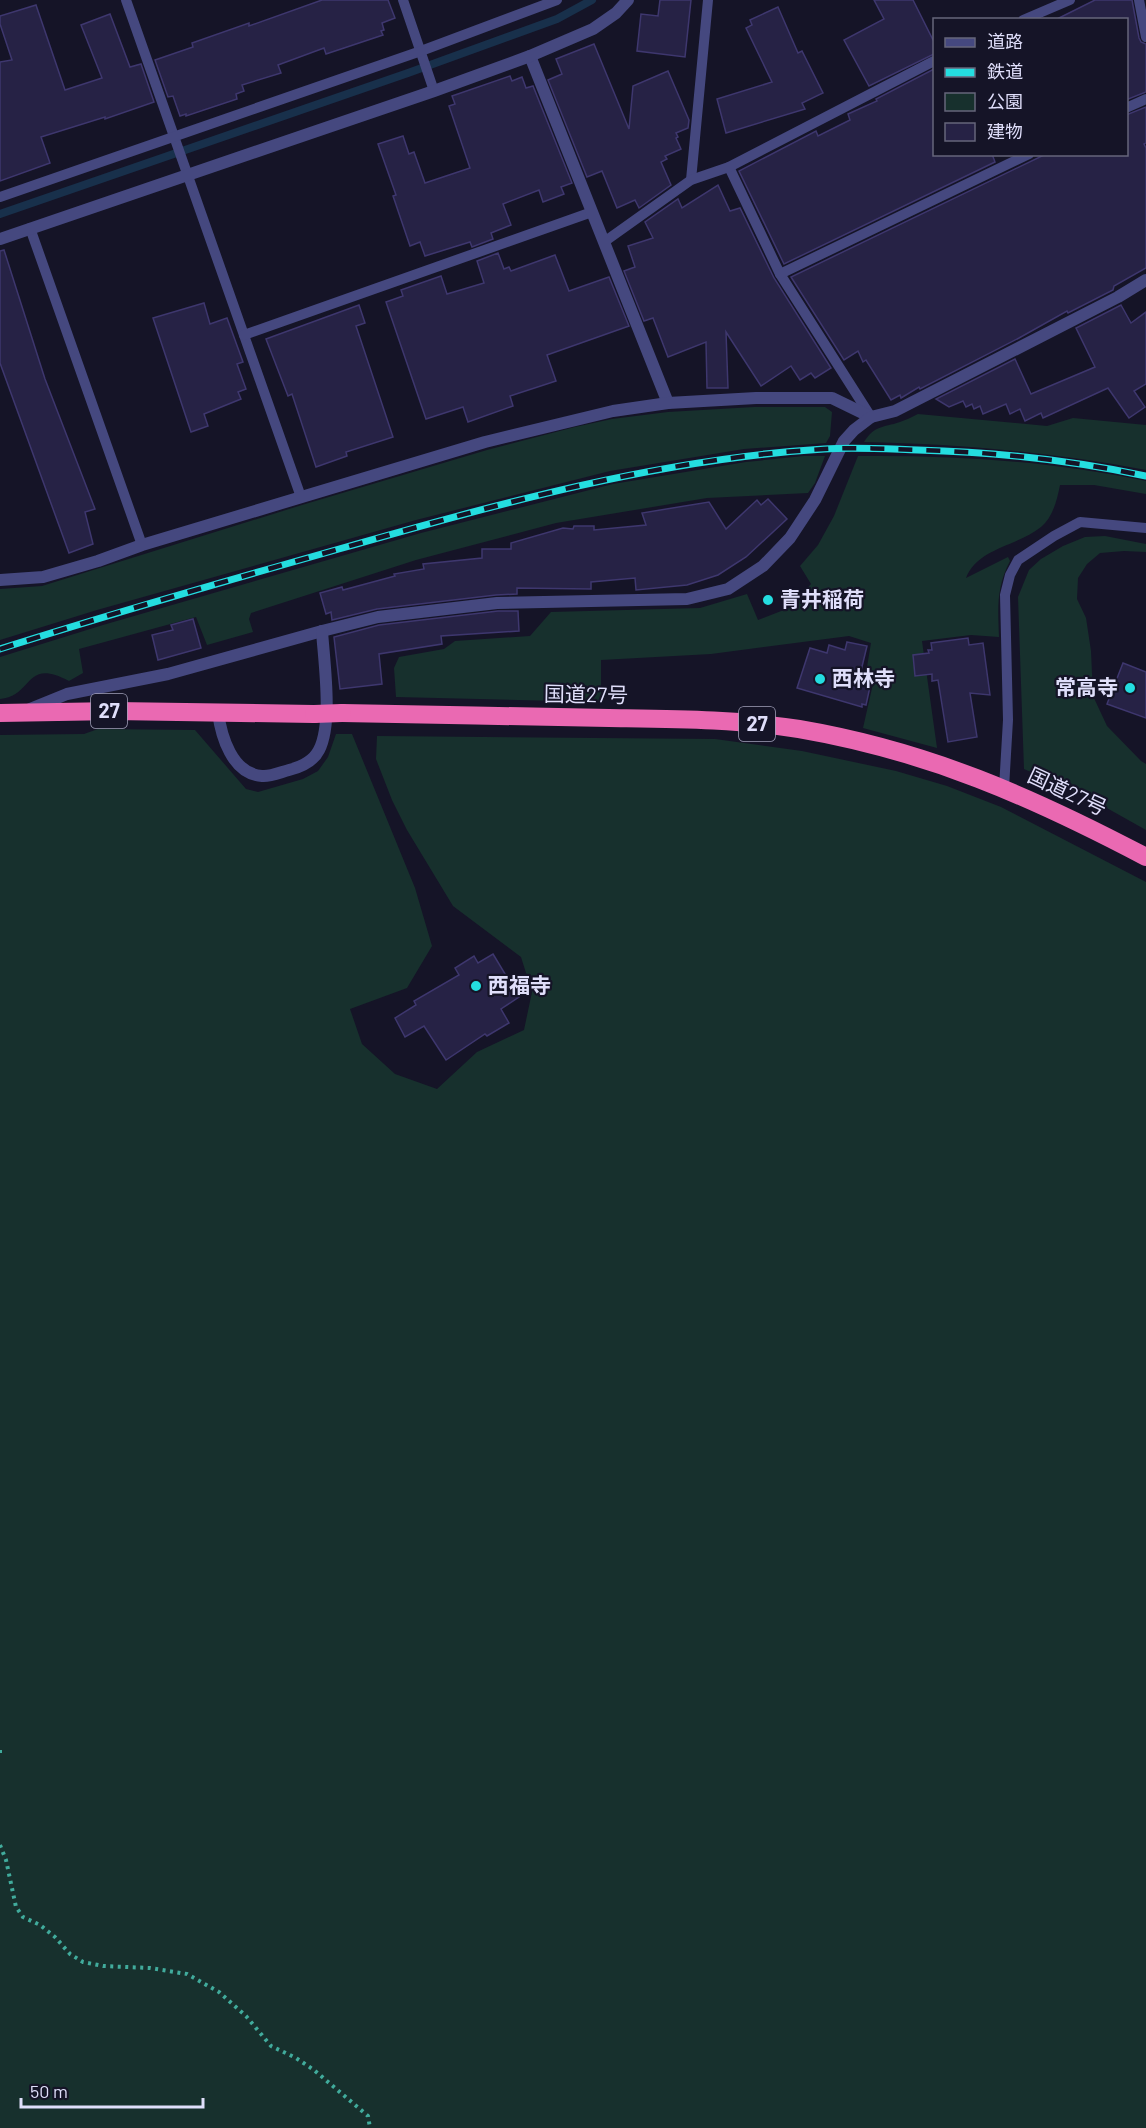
<svg xmlns="http://www.w3.org/2000/svg" width="1146" height="2128" font-family="Barlow,'Noto Sans JP',sans-serif">
	<rect width="100%" height="100%" fill="#151427"/>
	<g fill="#17302d">
		<polygon points="754,407 825,407 832,412 830,436 826,443 744,449 610,471 416,520 97,610 0,640 0,589 42,586 302,505 487,450 575,427 612,419 668,412"/>
		<path d="M 918,414 L 1047,426 L 1073,418 L 1146,425 L 1146,470 C 1050,452 961,444 864,442 C 875,425 882,428 900,422 C 906,420 912,417 918,414 Z"/>
		<path d="M 804,456 L 825,456 L 815,483 L 808,493 L 707,498 L 556,523 L 416,560 L 251,613 L 249,619 L 253,632 L 207,645 L 196,617 L 79,649 L 83,673 L 69,681 C 24,657 34,696 0,699 L 0,657 L 103,625 L 421,533 L 613,484 L 746,462 Z"/>
		<path d="M 858,456 C 955,455 1050,461 1146,481 L 1146,494 L 1094,485 L 1060,485 C 1057,500 1053,517 1041,527 C 1018,546 977,548 966,578 L 1008,557 L 1010,561 C 996,588 998,608 999,637 L 971,635 L 922,641 L 937,748 L 863,728 L 875,675 L 867,667 L 871,643 L 849,636 L 711,654 L 601,660 L 601,702 L 396,697 L 394,668 L 399,657 L 444,649 L 455,641 L 530,636 L 551,612 L 700,608 L 747,594 L 758,620 L 789,608 L 811,584 L 800,566 L 818,545 L 834,516 Z"/>
		<polygon points="1105,536 1146,544 1146,552 1124,551 1100,553 1087,564 1078,578 1077,599 1086,618 1091,651 1093,696 1107,726 1141,761 1146,764 1146,830 1089,798 1024,769 1018,597 1029,570 1041,559 1063,546 1085,537"/>
		<polygon points="98,729 195,730 246,789 258,792 303,779 318,771 328,757 336,734 352,734 415,888 432,946 407,988 350,1009 362,1044 395,1074 437,1089 477,1052 524,1030 532,992 521,957 453,906 407,830 392,800 376,759 377,736 715,739 802,751 896,771 947,786 1001,807 1146,882 1146,2128 0,2128 0,735 84,734"/>
	</g>
	<g fill="none" stroke-linecap="round" stroke-linejoin="round">
		<polyline stroke="#18304b" stroke-width="8" points="0,214 408,73 557,19 592,0"/>
	</g>
	<g fill="#262245" stroke="#3e376e" stroke-width="1.5">
		<polygon points="322,0 388,0 395,18 382,23 384,30 381,31 383,35 326,54 324,48 278,65 281,73 242,85 244,91 236,94 237,99 186,116 186,114 180,116 173,96 168,97 155,60 193,47 192,43 249,23 249,26"/>
		<polygon points="660,0 691,0 685,57 637,51 641,14 658,16"/>
		<polygon points="874,0 913,0 934,42 934,54 869,86 844,40 884,19"/>
		<polygon points="1095,0 1132,0 1139,38 1141,42 1146,44 1146,92 1126,100 1126,20 1055,20"/>
		<polygon points="36,5 65,90 102,78 81,25 110,14 130,67 141,64 154,102 105,119 105,117 41,137 50,163 0,181 0,62 12,60 0,24 0,16"/>
		<polygon points="778,7 798,53 802,51 823,93 802,103 805,109 726,133 717,99 772,82 746,28 752,25 750,20"/>
		<polygon points="594,44 629,129 633,86 668,71 689,120 688,128 676,133 678,137 676,138 681,149 665,156 667,159 661,162 671,185 639,208 635,200 617,208 602,171 587,177 548,80 562,74 556,59"/>
		<polygon points="934,69 934,154 992,154 995,162 784,264 739,171 816,131 818,136 850,120 848,114 877,101 876,99"/>
		<polygon points="510,76 512,81 522,77 526,88 533,86 572,183 561,187 564,194 543,202 539,190 503,204 511,225 491,233 493,239 472,247 470,242 425,256 420,242 410,246 393,196 396,195 378,144 403,136 409,154 414,152 425,183 470,168 449,106 455,104 452,96"/>
		<polygon points="1146,107 1146,143 1144,144 1146,148 1146,268 1114,286 1113,290 1068,313 1067,311 1019,338 920,389 919,387 901,398 900,395 891,400 866,360 863,362 858,351 844,360 791,277 1046,154 1126,154 1126,115"/>
		<polygon points="718,185 730,211 740,208 774,278 831,368 815,378 811,373 800,380 791,366 761,386 726,332 728,388 707,388 706,342 668,357 653,318 644,321 624,271 635,267 628,246 653,238 645,222 678,199 682,208"/>
		<polygon points="4,250 45,379 95,509 85,512 93,544 69,553 0,363 0,251"/>
		<polygon points="498,253 504,269 509,267 511,271 555,255 569,291 609,277 629,326 547,355 556,381 510,396 513,406 468,422 463,407 426,419 386,302 403,296 401,290 441,276 447,294 484,283 477,261"/>
		<polygon points="204,303 210,324 227,318 243,362 237,364 246,389 238,392 241,399 204,414 208,426 191,432 153,318"/>
		<polygon points="359,305 365,323 356,326 393,437 346,452 347,456 316,467 292,394 288,396 266,339"/>
		<polygon points="1121,305 1131,323 1146,312 1146,384 1134,391 1145,407 1129,418 1108,388 1043,418 1041,413 1025,421 1020,409 1010,414 1006,404 983,414 980,406 974,409 972,404 966,407 963,401 949,407 936,399 1015,359 1031,394 1095,367 1076,328"/>
		<polygon points="768,499 787,519 746,557 718,575 687,585 636,590 635,578 591,582 591,589 517,588 517,594 496,595 377,609 332,620 331,612 326,614 320,593 342,587 343,590 395,576 394,574 424,569 423,564 482,558 482,549 511,549 511,543 563,528 573,529 574,526 594,526 594,530 646,525 642,513 709,502 726,529 757,500 761,505"/>
		<polygon points="498,611 518,611 519,631 441,636 442,644 379,654 382,684 340,689 334,637 379,625"/>
		<polygon points="193,619 201,648 158,660 152,635 173,630 171,625"/>
		<polygon points="968,638 969,645 983,643 990,695 970,693 977,737 948,742 938,680 932,681 932,674 915,676 913,655 929,653 928,650 932,650 931,643"/>
		<polygon points="847,642 867,646 859,679 871,682 866,705 862,704 862,707 797,688 810,648 827,653 829,645 845,650"/>
		<polygon points="1123,663 1146,672 1146,718 1107,704"/>
		<polygon points="493,954 519,997 501,1009 509,1023 487,1036 485,1034 446,1060 424,1026 405,1037 395,1018 416,1005 414,1001 459,975 455,968 474,956 478,963"/>
	</g>
	<g fill="none" stroke-linecap="round" stroke-linejoin="round">
		<g stroke="#41ab9c" stroke-width="4" stroke-dasharray="3 4.5" stroke-linecap="butt">
			<polyline points="0,1750 0,1755"/>
			<polyline points="0,1845 6,1860 16,1907 23,1917 40,1925 55,1937 70,1954 83,1962 103,1966 150,1968 187,1974 219,1992 246,2016 271,2046 296,2058 314,2070 368,2116 370,2128"/>
		</g>
		<g stroke="#45487f" stroke-width="10">
			<polyline points="126,0 301,497"/>
			<polyline points="403,0 434,91"/>
			<polyline points="1139,0 1146,37"/>
			<polyline points="1023,20 1070,0"/>
			<polyline points="1126,108 1146,99"/>
			<polyline points="729,167 780,274 871,417"/>
			<polyline points="691,180 708,0"/>
			<polyline points="0,197 421,51 557,0"/>
			<polyline points="30,228 142,545"/>
			<polyline points="604,242 691,180 729,167 934,61"/>
			<polyline points="780,274 1029,154"/>
			<polyline points="244,335 592,212"/>
			<polyline points="1004,788 1008,720 1005,595 1010,575 1018,560 1054,536 1080,522 1146,528"/>
		</g>
		<g stroke="#45487f" stroke-width="12">
			<polyline points="530,56 668,403"/>
			<polyline points="0,239 434,91 530,56 593,29 616,13 628,0"/>
			<polyline points="0,580 43,577 98,561 142,545 485,442 613,411 668,403 756,398 832,398 871,417"/>
			<polyline points="30,709 67,694 168,674 322,631 378,617 497,603 687,599 728,589 763,566 790,538 815,500 844,441 854,430 871,417 895,411 1118,297 1146,280"/>
			<path d="M 218,712 C 221,736 232,774 262,776 C 270,777 281,772 289,770 C 301,767 313,762 319,750 C 333,723 324,662 322,631"/>
		</g>
		<g stroke="#ea69b2" stroke-width="18">
			<polyline points="0,713 115,711 314,714"/>
			<path d="M 342,713 C 431,715 520,716 609,718 C 673,719 737,719 799,729 C 928,751 1032,797 1146,857"/>
		</g>
		<g stroke="#24dde0" stroke-width="7">
			<path id="rail" d="M 0,649 C 113,613 226,581 339,549 C 498,504 658,459 824,449 C 855,447 887,449 918,450 C 995,452 1070,460 1146,476"/>
		</g>
		<use href="#rail" stroke="#151427" stroke-width="4.5" stroke-dasharray="14" stroke-linecap="butt"/>
		<polyline stroke="#ea69b2" stroke-width="18" points="314,714 342,713"/>
	</g>
	<g fill="#24dde0" stroke="#151427" stroke-width="2">
		<circle cx="768" cy="600" r="6"/>
		<circle cx="820" cy="679" r="6"/>
		<circle cx="1130" cy="688" r="6"/>
		<circle cx="476" cy="986" r="6"/>
	</g>
	<g text-anchor="middle" stroke-width="4.5" stroke-linejoin="round" paint-order="stroke">
		<g fill="#151427" stroke="#a2a1bb" stroke-width="1.5">
			<rect x="91" y="694" width="36" height="34" rx="4.5"/>
			<rect x="739" y="707" width="36" height="34" rx="4.5"/>
		</g>
		<g font-size="20" font-weight="bold" fill="#dfdefa">
			<text x="109" y="718">27</text>
			<text x="757" y="731">27</text>
		</g>
		<g font-size="21" font-weight="bold" fill="#dfdefa" stroke="#151427" text-anchor="start">
			<text x="780" y="607">青井稲荷</text>
			<text x="832" y="686">西林寺</text>
			<text x="1118" y="695" text-anchor="end">常高寺</text>
			<text x="488" y="993">西福寺</text>
		</g>
		<g font-size="21" fill="#dfdefa" stroke="#151427">
			<text transform="translate(586 695) rotate(1)" y="7">国道27号</text>
			<text transform="translate(1067 792) rotate(25)" y="7">国道27号</text>
		</g>
	</g>
	<rect x="933" y="18" width="195" height="138" fill="#151427" stroke="#66657b" stroke-width="1.5"/>
	<rect x="945" y="38" width="30" height="9" fill="#45487f" stroke="#66657b" stroke-width="1.5"/>
	<text x="987" y="48" font-size="18" fill="#dfdefa">道路</text>
	<rect x="945" y="68" width="30" height="9" fill="#24dde0" stroke="#66657b" stroke-width="1.5"/>
	<text x="987" y="78" font-size="18" fill="#dfdefa">鉄道</text>
	<rect x="945" y="93" width="30" height="18" fill="#17302d" stroke="#66657b" stroke-width="1.5"/>
	<text x="987" y="108" font-size="18" fill="#dfdefa">公園</text>
	<rect x="945" y="123" width="30" height="18" fill="#262245" stroke="#66657b" stroke-width="1.5"/>
	<text x="987" y="138" font-size="18" fill="#dfdefa">建物</text>
	<path d="M21 2098v9h182v-9" fill="none" stroke="#dfdefa" stroke-width="3"/>
	<text x="30" y="2098" font-size="18" fill="#dfdefa" stroke="#151427" stroke-width="4.5" paint-order="stroke">50 m</text>
</svg>
